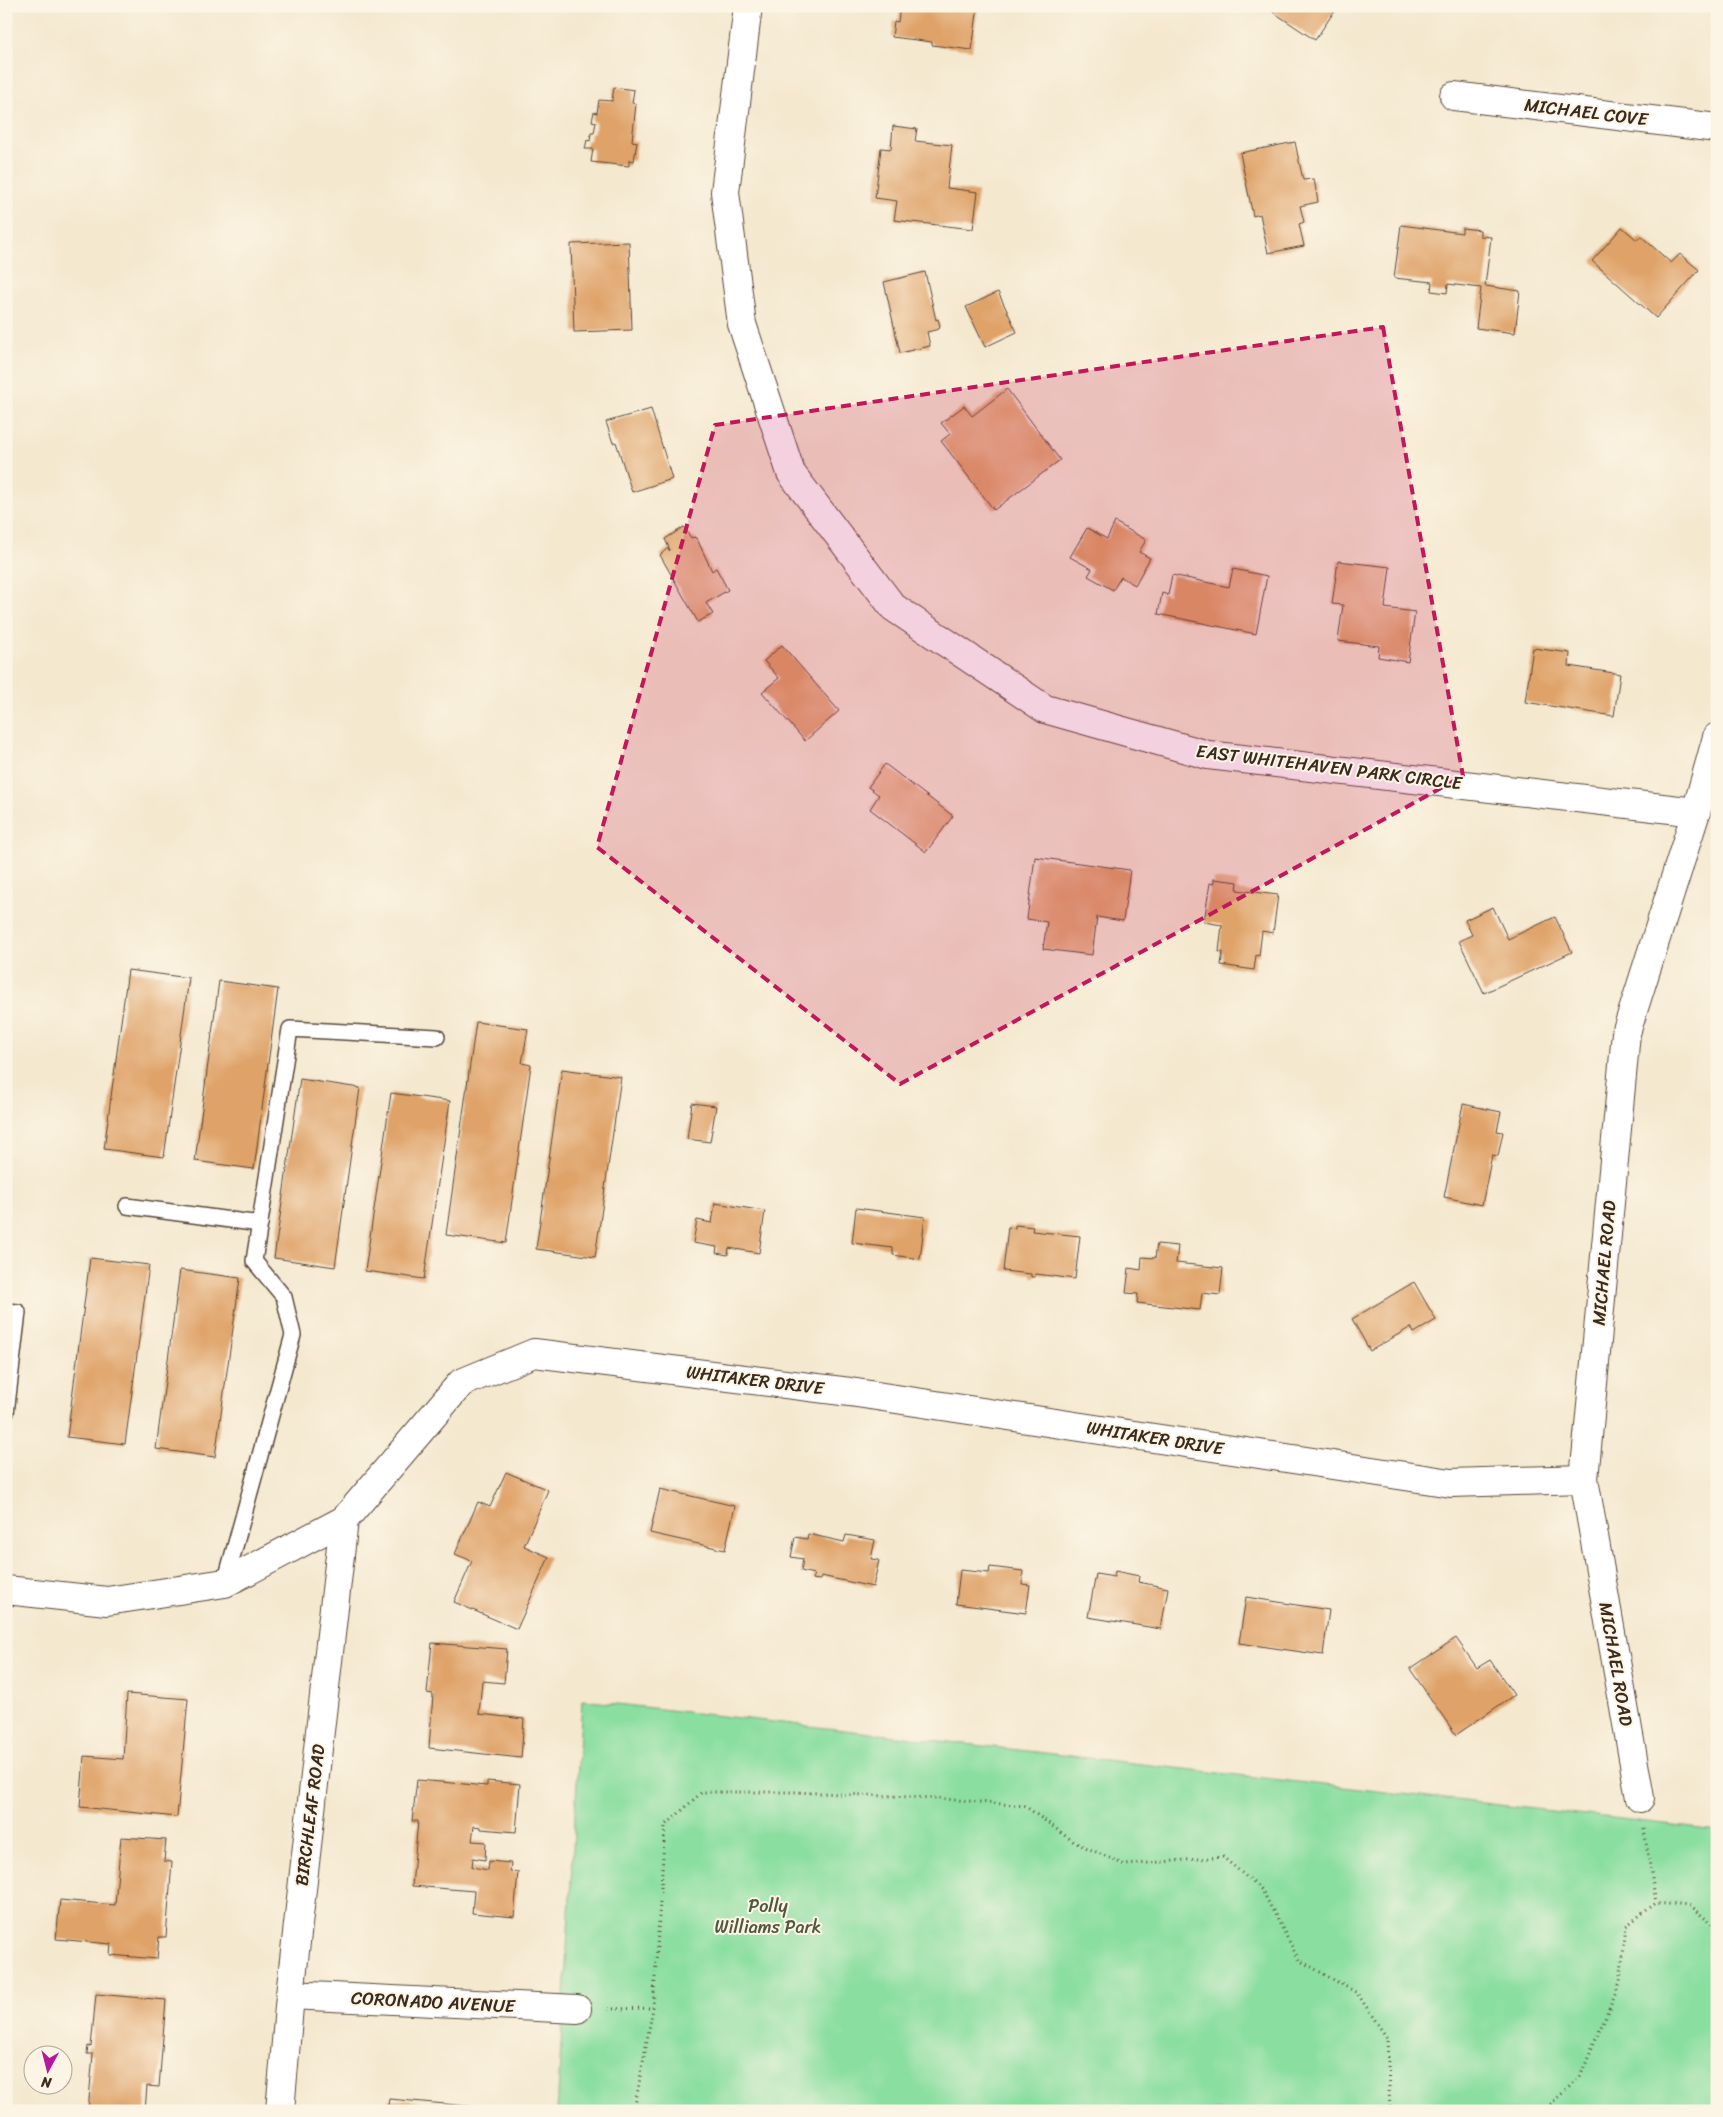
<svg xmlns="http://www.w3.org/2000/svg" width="1723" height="2117" font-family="Sriracha,sans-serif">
	<rect width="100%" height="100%" fill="#fcf5e5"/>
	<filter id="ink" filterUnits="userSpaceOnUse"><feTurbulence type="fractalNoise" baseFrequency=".02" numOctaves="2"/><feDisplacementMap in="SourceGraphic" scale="10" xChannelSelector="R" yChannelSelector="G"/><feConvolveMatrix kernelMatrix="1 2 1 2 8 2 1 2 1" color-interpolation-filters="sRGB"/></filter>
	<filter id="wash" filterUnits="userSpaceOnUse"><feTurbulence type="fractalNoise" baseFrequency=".0096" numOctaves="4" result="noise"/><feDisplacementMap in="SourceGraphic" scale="20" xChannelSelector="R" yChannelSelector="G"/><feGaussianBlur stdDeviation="1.12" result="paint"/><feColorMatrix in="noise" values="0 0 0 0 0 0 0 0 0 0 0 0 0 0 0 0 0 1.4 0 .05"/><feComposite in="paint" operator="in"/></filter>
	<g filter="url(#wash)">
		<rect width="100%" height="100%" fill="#f4e8cf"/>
		<polygon fill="#8adea0" stroke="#62845f" points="582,1700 1717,1830 1717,2111 557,2111"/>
		<g id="blocks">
			<g fill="#dfa268">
				<polygon points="900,6 978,6 972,50 932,45 932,42 892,37 894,21 898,22"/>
				<polygon points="1277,6 1338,6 1315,40 1273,12"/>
				<polygon points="614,87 634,90 632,103 636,104 632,141 637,142 634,161 629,160 629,166 591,162 593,149 585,149 587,140 590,141 591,133 594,133 596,122 592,121 594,112 597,113 599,100 612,101"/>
				<polygon points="893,126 917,129 915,141 952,145 947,188 978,192 973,229 894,220 897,201 875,198 881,148 891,149"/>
				<polygon points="1295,142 1303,180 1314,179 1318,202 1300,206 1304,222 1299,224 1304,246 1268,253 1260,214 1253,216 1240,153"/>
				<polygon points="1401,225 1462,233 1462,228 1480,230 1480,236 1491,237 1485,286 1520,291 1515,333 1476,328 1481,288 1448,284 1447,293 1431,291 1432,282 1394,278"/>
				<polygon points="1622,227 1637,240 1641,236 1671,263 1680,254 1699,270 1656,318 1592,261"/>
				<polygon points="629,242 632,330 574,332 571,244"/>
				<polygon points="925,272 936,320 938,319 940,326 939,329 927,332 930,346 900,353 884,282"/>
				<polygon points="998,292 1017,332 985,347 966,307"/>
				<polygon points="1007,389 1060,460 994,510 941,441 950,434 941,423 964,406 972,416"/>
				<polygon points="651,409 672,479 632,492 616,442 613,443 606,422"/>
				<polygon points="1115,522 1146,540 1139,552 1150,558 1135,585 1121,577 1113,590 1088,576 1092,569 1070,557 1087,528 1107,539"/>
				<polygon points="684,527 691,538 694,537 697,539 712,571 716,568 728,590 706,603 713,614 698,622 660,555 668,548 669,551 670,550 665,539"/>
				<polygon points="1338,561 1390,567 1385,608 1415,612 1408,662 1378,657 1379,646 1338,641 1343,605 1332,604"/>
				<polygon points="1233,569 1267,576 1256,634 1158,614 1162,593 1168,595 1172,575 1229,587"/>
				<polygon points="782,645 839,711 805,741 762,692 779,678 764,661"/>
				<polygon points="1533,648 1570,653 1569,666 1620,674 1614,716 1525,702"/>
				<polygon points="885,764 953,816 926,852 870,809 879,795 868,787"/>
				<polygon points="1035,857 1130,870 1123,921 1097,917 1092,955 1043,949 1047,922 1027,919"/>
				<polygon points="1214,879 1238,882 1237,890 1278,895 1273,933 1262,931 1259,956 1256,955 1254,970 1221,965 1223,952 1219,952 1222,925 1204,922 1210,883 1214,884"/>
				<polygon points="1493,907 1508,939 1555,917 1572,952 1484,993 1459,941 1472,935 1465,920"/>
				<polygon points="128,970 189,978 164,1157 104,1149"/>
				<polygon points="219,981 278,989 254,1169 195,1161"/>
				<polygon points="476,1022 528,1029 522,1063 531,1065 506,1243 446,1235"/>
				<polygon points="562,1069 621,1077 595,1257 536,1249"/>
				<polygon points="300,1079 360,1088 335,1267 274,1258"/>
				<polygon points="391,1093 450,1101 424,1279 365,1271"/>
				<polygon points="692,1103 716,1106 710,1142 687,1139"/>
				<polygon points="1463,1104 1501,1112 1497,1131 1503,1132 1498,1156 1492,1155 1482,1205 1444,1197"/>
				<polygon points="715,1203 765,1211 759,1253 729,1248 728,1255 716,1253 717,1247 693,1243 697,1220 712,1223"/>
				<polygon points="856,1208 925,1217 920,1259 893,1255 893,1248 852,1243"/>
				<polygon points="1015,1225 1033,1227 1032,1231 1080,1236 1075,1279 1036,1274 1035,1277 1031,1277 1031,1274 1003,1271 1008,1227 1015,1228"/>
				<polygon points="1157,1244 1178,1246 1176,1263 1223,1268 1220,1295 1202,1293 1200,1310 1137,1303 1138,1294 1126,1293 1129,1268 1141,1270 1142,1257 1155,1258"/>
				<polygon points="90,1258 149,1265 125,1444 67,1437"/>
				<polygon points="180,1270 240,1278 215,1457 156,1449"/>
				<polygon points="1414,1282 1436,1320 1414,1333 1411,1327 1370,1351 1352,1319"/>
				<polygon points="506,1472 548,1490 524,1546 549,1557 517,1629 454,1602 472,1561 455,1554 478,1502 490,1507"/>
				<polygon points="660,1489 735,1506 725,1550 650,1533"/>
				<polygon points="808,1534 844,1542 846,1535 875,1540 871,1559 879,1560 873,1587 821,1576 820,1580 812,1579 814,1574 801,1571 803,1559 791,1557 795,1537 807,1539"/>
				<polygon points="990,1567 1023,1571 1022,1584 1030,1585 1026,1613 956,1604 960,1570 989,1573"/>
				<polygon points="1115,1571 1139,1576 1138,1582 1168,1588 1161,1629 1088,1617 1096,1574 1114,1577"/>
				<polygon points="1246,1597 1329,1610 1323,1655 1239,1643"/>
				<polygon points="1456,1638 1477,1668 1490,1660 1514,1695 1456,1735 1410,1669"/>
				<polygon points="432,1643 507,1649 504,1683 482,1681 479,1714 524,1719 521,1758 429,1748 433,1694 427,1693"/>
				<polygon points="127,1694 188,1699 177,1817 80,1807 84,1756 123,1759"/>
				<polygon points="417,1780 487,1786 487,1781 520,1784 516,1832 481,1829 481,1827 474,1826 472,1841 486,1842 485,1860 473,1858 472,1867 488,1870 489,1861 511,1863 510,1871 518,1872 514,1917 472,1913 474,1891 412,1886 418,1821 412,1821"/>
				<polygon points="121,1837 166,1840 164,1861 172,1862 166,1937 159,1937 157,1959 110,1955 111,1944 56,1939 60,1900 115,1905"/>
				<polygon points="96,1994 166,2000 159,2087 147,2086 145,2111 88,2111 93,2054 87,2054 88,2046 91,2047"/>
				<polygon points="389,2099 502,2109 502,2111 387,2111"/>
			</g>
		</g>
	</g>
	<g filter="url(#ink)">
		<use href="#blocks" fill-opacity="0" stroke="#574639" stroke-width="1"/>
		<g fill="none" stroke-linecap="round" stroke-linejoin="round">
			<g stroke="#574639" stroke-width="18">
				<g id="service">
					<polyline points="127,1206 260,1224"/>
					<polyline points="6,1311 18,1312 6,1413"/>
					<polyline points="225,1583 293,1335 284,1297 254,1261 290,1029 437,1037"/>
				</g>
			</g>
			<g stroke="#574639" stroke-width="30">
				<g id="minor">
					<polyline points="748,6 725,192 742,324 791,473 893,607 1045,709 1208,755 1696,812"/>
					<polyline points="1454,96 1717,128"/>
					<polyline points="6,1590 107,1601 225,1583 344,1520 461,1383 534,1353 850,1392 1451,1483 1584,1479"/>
					<polyline points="1640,1798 1584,1479 1626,1033 1696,812 1717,737"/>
					<polyline points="290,1995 577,2009"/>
					<polyline points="280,2111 290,1995 344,1520"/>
				</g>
			</g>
			<g stroke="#574639" stroke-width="3" stroke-dasharray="1 4" stroke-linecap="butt">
				<polyline points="1644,1829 1656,1903"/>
				<polyline points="608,2009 653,2008"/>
				<polyline points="634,2111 653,2008 665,1826 702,1792 795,1792 934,1798 1025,1806 1074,1842 1125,1865 1223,1857 1262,1890 1299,1960 1357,1993 1387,2038 1390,2111"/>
				<polyline points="1543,2111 1580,2077 1620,1982 1626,1926 1656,1903 1690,1906 1717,1928"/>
			</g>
			<use href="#service" stroke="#fff" stroke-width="15"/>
			<use href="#minor" stroke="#fff" stroke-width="28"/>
		</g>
	</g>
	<path fill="#c2185b" fill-opacity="0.2" stroke="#c2185b" stroke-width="4" stroke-dasharray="10 6" stroke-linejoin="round" d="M 1383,327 L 1463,776 L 900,1084 L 597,847 L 715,425 Z"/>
	<g text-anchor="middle" stroke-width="4" stroke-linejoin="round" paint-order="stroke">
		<g font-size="18" fill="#3b2a1e" stroke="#fcf5e5">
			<text transform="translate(1586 112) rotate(7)" y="6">MICHAEL COVE</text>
			<text transform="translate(1329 767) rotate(7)" y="6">EAST WHITEHAVEN PARK CIRCLE</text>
			<text transform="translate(1604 1263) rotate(-85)" y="6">MICHAEL ROAD</text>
			<text transform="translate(755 1380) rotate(7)" y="6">WHITAKER DRIVE</text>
			<text transform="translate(1155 1438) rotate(9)" y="6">WHITAKER DRIVE</text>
			<text transform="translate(1616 1664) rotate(80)" y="6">MICHAEL ROAD</text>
			<text transform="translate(310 1815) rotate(-83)" y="6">BIRCHLEAF ROAD</text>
			<text transform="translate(433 2002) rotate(3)" y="6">CORONADO AVENUE</text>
		</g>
		<g font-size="18" fill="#4f573e" stroke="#fcf5e5">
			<text x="768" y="1912">Polly<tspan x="768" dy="21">Williams Park</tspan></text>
		</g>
	</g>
	<rect width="1723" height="2117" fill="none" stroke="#fcf5e5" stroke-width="25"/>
	<g transform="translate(48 2070) rotate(187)"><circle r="24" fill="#fcf5e5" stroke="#afa495"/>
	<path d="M0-4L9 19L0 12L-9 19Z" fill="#b5179e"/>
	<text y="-8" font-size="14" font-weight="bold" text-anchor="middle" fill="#3b2a1e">N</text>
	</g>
</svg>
